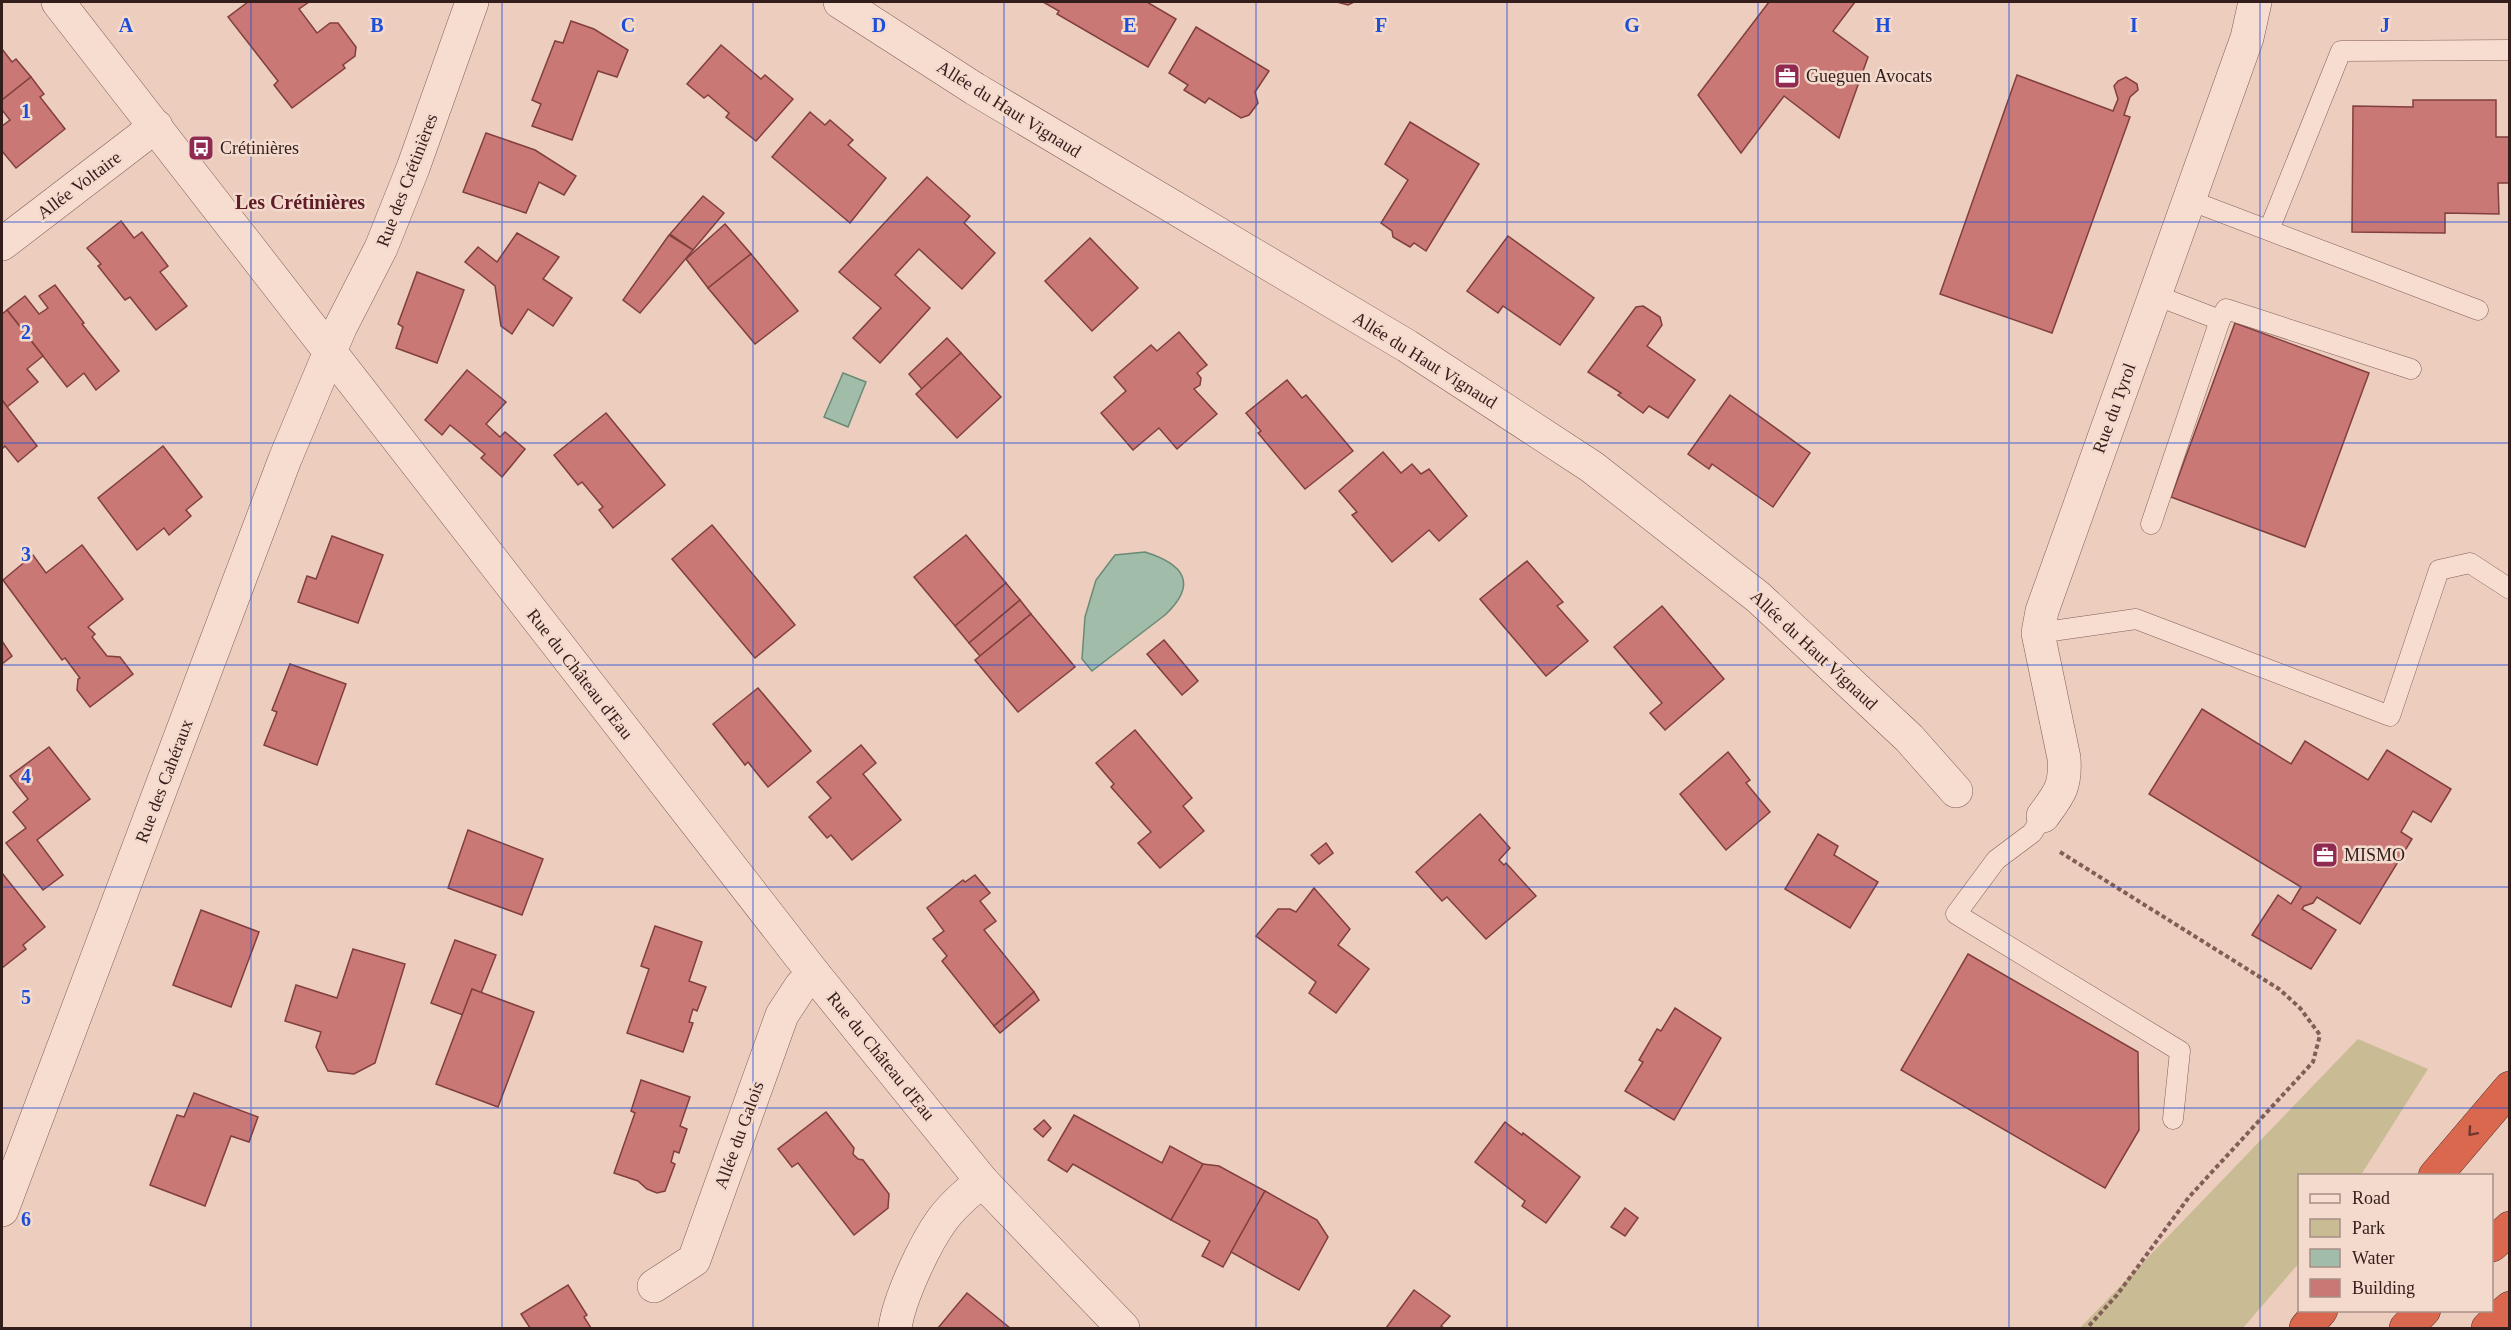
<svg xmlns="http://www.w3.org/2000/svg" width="2511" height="1330" font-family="'Times New Roman',serif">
	<rect width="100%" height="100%" fill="#eccdbe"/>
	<polygon fill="#c9bb93" points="2358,1039 2428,1069 2361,1175 2300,1176 2299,1263 2243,1328 2080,1328"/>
	<g fill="#a1bdaa" stroke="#698a76" stroke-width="1.5">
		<polygon points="843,373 866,382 848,427 824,417"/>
		<path d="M 1145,552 C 1183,564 1199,583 1165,615 L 1092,671 L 1082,659 L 1085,617 L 1096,580 L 1115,555 Z"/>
	</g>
	<g fill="#c97875" stroke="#813f3e" stroke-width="1.5">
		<polygon points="248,2 309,2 299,9 317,33 330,23 338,23 356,47 355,56 343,65 345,68 292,108 274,85 278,81 228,17"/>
		<polygon points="1043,2 1147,2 1176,19 1148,67 1057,14 1059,11"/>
		<polygon points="1337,2 1354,2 1348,5"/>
		<polygon points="1769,2 1855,2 1833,31 1868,57 1839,138 1784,96 1741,153 1698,95"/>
		<polygon points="571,21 594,29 628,50 617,77 598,71 572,140 532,126 541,104 532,100 555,41 563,43"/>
		<polygon points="1196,27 1269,71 1255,92 1258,103 1249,115 1241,118 1209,98 1205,103 1184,90 1188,85 1169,73"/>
		<polygon points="721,45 761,79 765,75 793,99 756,141 726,117 729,113 708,95 704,98 687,84"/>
		<polygon points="2,49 12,62 16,59 31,77 2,100"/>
		<polygon points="2017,75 2113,111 2118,99 2114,86 2118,81 2126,77 2137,84 2138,90 2130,97 2124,115 2130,117 2052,333 1940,294"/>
		<polygon points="31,77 44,94 40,97 65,129 16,168 2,151 2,126 10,120 2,110 2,100"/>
		<polygon points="2413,100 2496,100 2496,137 2510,137 2510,183 2498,183 2499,214 2445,213 2445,233 2352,232 2353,106 2413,107"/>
		<polygon points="810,112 825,125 830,120 853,140 848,145 886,178 850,223 772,157"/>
		<polygon points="1410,122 1479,164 1426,251 1414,243 1410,247 1393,237 1392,231 1381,223 1408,180 1385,164"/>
		<polygon points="486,133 535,150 576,176 564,195 539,182 526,213 463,192"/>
		<polygon points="927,177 970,216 964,223 995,253 962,289 919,249 895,275 930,308 880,363 853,338 881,308 839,272"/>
		<polygon points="703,196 724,213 693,250 670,234"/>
		<polygon points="121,221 134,238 142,232 168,266 160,272 187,306 156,330 130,297 125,300 98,266 101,264 87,248"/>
		<polygon points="725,224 751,254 708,288 686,259"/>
		<polygon points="517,233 559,257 543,279 572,298 553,326 528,309 512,334 501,326 495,286 465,262 478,247 497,262"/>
		<polygon points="669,235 693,250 640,313 623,300"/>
		<polygon points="1508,236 1594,298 1560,345 1503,306 1498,313 1467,291"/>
		<polygon points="1090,238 1138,288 1092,331 1045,281"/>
		<polygon points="751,254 798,311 755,344 708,288"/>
		<polygon points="417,272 464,290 437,363 396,348 403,327 398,324"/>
		<polygon points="55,285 84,323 82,324 119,371 96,390 84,373 67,387 7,310 25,296 39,314 48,308 39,296"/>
		<polygon points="1643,306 1660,317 1662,325 1647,346 1695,380 1668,418 1649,406 1643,413 1618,395 1621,393 1588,372 1636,307"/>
		<polygon points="7,310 43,356 27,369 38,382 7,407 2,400 2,314"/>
		<polygon points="2235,323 2369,373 2305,547 2171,497"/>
		<polygon points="1179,332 1207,365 1197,373 1201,378 1200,385 1194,389 1217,414 1177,449 1159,428 1133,450 1101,413 1126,391 1114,377 1151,345 1157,351"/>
		<polygon points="947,338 961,353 922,389 909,374"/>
		<polygon points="961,353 1001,397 957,438 916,394"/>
		<polygon points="467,370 506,402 486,424 500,437 505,432 525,449 502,477 481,458 485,454 450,425 442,435 425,420"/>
		<polygon points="1287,380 1302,398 1306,395 1353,451 1305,489 1258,433 1261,431 1246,413"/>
		<polygon points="1730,395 1810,453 1773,507 1712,464 1709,469 1688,454"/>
		<polygon points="2,400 37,446 18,462 5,446 2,449"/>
		<polygon points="606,413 665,485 613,528 599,510 603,507 582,482 578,485 554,455"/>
		<polygon points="163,446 202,497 186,510 191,516 169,535 164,528 137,550 98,498"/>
		<polygon points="1383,452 1401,473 1412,464 1421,474 1429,469 1467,516 1439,541 1429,530 1392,562 1352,515 1357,512 1339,491"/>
		<polygon points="712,525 795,625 755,658 672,559"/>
		<polygon points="966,535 1006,583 955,626 914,577"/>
		<polygon points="332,536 383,555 358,623 298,602 307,576 316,579"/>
		<polygon points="82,545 123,599 88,627 95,634 92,637 107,656 120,657 133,674 90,707 77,690 78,679 80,678 65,658 62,660 3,580 33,555 46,573"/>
		<polygon points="1527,561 1563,602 1557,606 1588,641 1546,676 1480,599"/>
		<polygon points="1006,583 1020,600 969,643 955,626"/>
		<polygon points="1020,600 1031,614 980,656 969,643"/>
		<polygon points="1662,606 1724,679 1665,730 1650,713 1662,703 1614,647"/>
		<polygon points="1031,614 1075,667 1018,712 975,660"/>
		<polygon points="1164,640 1198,681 1182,695 1147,654"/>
		<polygon points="2,641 12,656 2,664"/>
		<polygon points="290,664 346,684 317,765 264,745 277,712 272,710"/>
		<polygon points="758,688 811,751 768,787 748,762 745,765 713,724"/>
		<polygon points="2202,709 2291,764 2305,741 2368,780 2387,750 2451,789 2431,822 2413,811 2401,832 2412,839 2360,924 2317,897 2313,903 2304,906 2302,909 2336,930 2311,969 2252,935 2278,895 2291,904 2301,887 2149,794"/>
		<polygon points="1135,730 1192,798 1183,806 1204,831 1160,868 1138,843 1151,832 1111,787 1114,784 1096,763"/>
		<polygon points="861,745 876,763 863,774 901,820 852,860 831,835 827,838 809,817 831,798 817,782"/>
		<polygon points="49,747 90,799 37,840 63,875 43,890 6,843 26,828 13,812 28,799 10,776"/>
		<polygon points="1728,752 1750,780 1746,783 1770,812 1726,850 1680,794"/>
		<polygon points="1480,814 1510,848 1499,860 1504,865 1506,863 1536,896 1486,939 1447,897 1442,901 1416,872"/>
		<polygon points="468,830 543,859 522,915 448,888"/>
		<polygon points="1818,834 1838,846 1834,855 1878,882 1850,928 1785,889"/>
		<polygon points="1326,843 1333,853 1319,864 1311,855"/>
		<polygon points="2,873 45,927 23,945 26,949 2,968"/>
		<polygon points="975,875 990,893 980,901 996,921 984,930 1034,992 994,1026 942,961 947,956 933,939 944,931 927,908 963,880 965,882"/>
		<polygon points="1314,888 1350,929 1338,945 1369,969 1336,1013 1309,993 1316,982 1256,936 1278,909 1290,909 1296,912"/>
		<polygon points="201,910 259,932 231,1007 173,985"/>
		<polygon points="655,926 702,942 689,981 706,987 697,1011 693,1009 689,1022 693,1023 683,1052 627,1033 649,969 641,966"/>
		<polygon points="455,940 496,955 481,993 472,989 463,1015 431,1003"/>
		<polygon points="353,949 405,964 375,1063 354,1074 328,1071 316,1047 321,1032 285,1021 296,985 337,998"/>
		<polygon points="1968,954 2138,1052 2139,1130 2105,1188 1901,1070"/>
		<polygon points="472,989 534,1012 498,1107 436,1084"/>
		<polygon points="1034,992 1039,1000 1000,1033 994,1026"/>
		<polygon points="1675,1008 1721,1038 1674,1120 1625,1091 1643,1062 1639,1060 1657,1029 1661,1031"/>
		<polygon points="641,1080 690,1097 680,1126 687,1129 679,1153 674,1151 671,1162 675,1164 665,1191 657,1193 647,1189 638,1181 614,1173 635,1113 631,1111"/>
		<polygon points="194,1093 258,1117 249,1142 231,1136 205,1206 150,1185 177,1115 184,1117"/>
		<polygon points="826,1112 854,1148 853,1154 858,1159 863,1160 889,1194 888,1208 854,1235 798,1163 792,1167 778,1149"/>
		<polygon points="1074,1115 1162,1163 1170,1146 1203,1164 1171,1220 1073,1164 1067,1172 1048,1160"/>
		<polygon points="1044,1120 1051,1128 1043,1137 1034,1129"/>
		<polygon points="1505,1122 1522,1135 1523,1133 1580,1177 1546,1223 1522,1206 1525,1201 1475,1162"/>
		<polygon points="1203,1164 1219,1166 1265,1191 1223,1267 1202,1256 1210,1241 1171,1220"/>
		<polygon points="1265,1191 1317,1220 1328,1237 1299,1290 1231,1252"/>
		<polygon points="1625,1208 1638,1218 1625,1236 1611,1227"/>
		<polygon points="568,1285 587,1315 584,1317 591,1328 530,1328 521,1314"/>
		<polygon points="1414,1290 1450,1316 1441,1326 1444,1328 1386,1328"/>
		<polygon points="967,1293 1010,1328 938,1328"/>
	</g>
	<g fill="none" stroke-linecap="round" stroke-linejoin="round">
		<g stroke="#835e57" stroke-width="21">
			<g id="service">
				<polyline points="2189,200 2478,310"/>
				<polyline points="2269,230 2341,51 2510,50"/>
				<polyline points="2155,295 2220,320 2226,309 2411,369"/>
				<polyline points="2151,524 2220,320"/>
				<polyline points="2038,633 2136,619 2390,716 2439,570 2470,563 2510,589"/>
				<polyline points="2043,816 2032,833 1996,860 1956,914 2180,1051 2173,1119"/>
			</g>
		</g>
		<g stroke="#835e57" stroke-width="34">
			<g id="minor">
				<polyline points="840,2 975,89 1407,346 1592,467 1758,597 1909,738 1956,791"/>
				<polyline points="2,244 156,126"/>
				<path d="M 2043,816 C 2059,794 2066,787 2064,758 L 2038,633 L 2042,611 L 2247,38 L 2255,2"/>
				<polyline points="2,1210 285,459 340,328 381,248 413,168 472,2"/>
				<polyline points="654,1286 694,1260 782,1015 801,986 814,974"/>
				<path d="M 895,1328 C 899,1299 924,1245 942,1220 C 953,1205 967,1193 982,1181"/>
			</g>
		</g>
		<g stroke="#835e57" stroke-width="34">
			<polyline id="tertiary" points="58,2 814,974 982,1181 1123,1328"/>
		</g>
		<g stroke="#512f2c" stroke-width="34">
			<g id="motorway">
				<polyline points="2435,1176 2510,1088"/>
				<polyline points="2492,1245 2510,1228"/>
				<polyline points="2306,1328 2321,1310"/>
				<polyline points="2406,1328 2424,1310"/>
				<polyline points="2488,1328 2510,1308"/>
			</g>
		</g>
		<polyline stroke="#835e57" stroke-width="4" stroke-dasharray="4.5 3" stroke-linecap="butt" points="2060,852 2279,989 2300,1008 2320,1035 2313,1062 2189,1197 2117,1295 2087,1328"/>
		<use href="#service" stroke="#f7ddd0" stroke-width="20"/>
		<use href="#minor" stroke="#f7ddd0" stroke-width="33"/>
		<use href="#tertiary" stroke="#f7ddd0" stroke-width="33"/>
		<use href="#motorway" stroke="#da684f" stroke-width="33"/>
	</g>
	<defs><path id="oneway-chevron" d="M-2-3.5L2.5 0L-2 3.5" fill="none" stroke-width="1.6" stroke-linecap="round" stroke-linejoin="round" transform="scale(1.5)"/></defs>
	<use stroke="#6d382e" href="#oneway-chevron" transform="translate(2472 1132) rotate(131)"/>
	<path fill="none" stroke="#1d4ed8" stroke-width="1.5" stroke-opacity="0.55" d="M 251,2 L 251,1328M 502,2 L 502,1328M 753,2 L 753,1328M 1004,2 L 1004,1328M 1256,2 L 1256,1328M 1507,2 L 1507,1328M 1758,2 L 1758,1328M 2009,2 L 2009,1328M 2260,2 L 2260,1328M 2,222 L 2510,222M 2,443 L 2510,443M 2,665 L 2510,665M 2,887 L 2510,887M 2,1108 L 2510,1108"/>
	<defs>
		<g id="office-square" transform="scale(1.35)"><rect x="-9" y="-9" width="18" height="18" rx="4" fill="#902a51" stroke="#f4dacd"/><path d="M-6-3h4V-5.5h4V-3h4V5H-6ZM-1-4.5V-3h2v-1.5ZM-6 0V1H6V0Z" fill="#fff"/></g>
		<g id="bus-square" transform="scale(1.35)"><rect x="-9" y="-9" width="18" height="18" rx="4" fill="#902a51" stroke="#f4dacd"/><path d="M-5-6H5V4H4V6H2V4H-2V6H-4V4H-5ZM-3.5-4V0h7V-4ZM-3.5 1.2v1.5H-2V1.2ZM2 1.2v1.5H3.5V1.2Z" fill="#fff"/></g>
	</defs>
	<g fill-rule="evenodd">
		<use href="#office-square" x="1787" y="76"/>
		<use href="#bus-square" x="201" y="148"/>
		<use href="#office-square" x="2325" y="855"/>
	</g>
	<g text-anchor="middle" stroke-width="5" stroke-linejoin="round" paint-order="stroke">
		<g font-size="18" fill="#331e1c" stroke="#f4dacd" text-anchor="start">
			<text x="1806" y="82">Gueguen Avocats</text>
			<text x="220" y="154">Crétinières</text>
			<text x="2344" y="861">MISMO</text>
		</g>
		<g font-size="18" fill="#331e1c" stroke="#f4dacd">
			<text transform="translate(1009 109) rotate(32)" y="6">Allée du Haut Vignaud</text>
			<text transform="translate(407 180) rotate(-69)" y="6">Rue des Crétinières</text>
			<text transform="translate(79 185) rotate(-37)" y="6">Allée Voltaire</text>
			<text transform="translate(1425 360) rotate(32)" y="6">Allée du Haut Vignaud</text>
			<text transform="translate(2114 408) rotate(-70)" y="6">Rue du Tyrol</text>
			<text transform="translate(1814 650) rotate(43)" y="6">Allée du Haut Vignaud</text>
			<text transform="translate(580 674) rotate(52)" y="6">Rue du Château d'Eau</text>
			<text transform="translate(164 781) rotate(-69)" y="6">Rue des Cahéraux</text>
			<text transform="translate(881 1056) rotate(51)" y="6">Rue du Château d'Eau</text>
			<text transform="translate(739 1135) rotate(-70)" y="6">Allée du Galois</text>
		</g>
		<g font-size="20" font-weight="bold" fill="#5e1c28" stroke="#f4dacd">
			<text x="300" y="209">Les Crétinières</text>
		</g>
	</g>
	<g font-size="20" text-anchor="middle" font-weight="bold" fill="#1d4ed8" stroke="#f4dacd" stroke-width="5" stroke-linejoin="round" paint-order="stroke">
		<text x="126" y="32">A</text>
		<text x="377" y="32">B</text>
		<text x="628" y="32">C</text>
		<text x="879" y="32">D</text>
		<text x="1130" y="32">E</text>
		<text x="1381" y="32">F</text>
		<text x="1632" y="32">G</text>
		<text x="1883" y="32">H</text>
		<text x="2134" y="32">I</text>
		<text x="2385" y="32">J</text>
		<text x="26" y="118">1</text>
		<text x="26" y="339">2</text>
		<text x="26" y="561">3</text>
		<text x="26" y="783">4</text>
		<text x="26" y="1004">5</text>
		<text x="26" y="1226">6</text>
	</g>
	<rect width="2511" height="1330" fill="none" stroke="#331e1c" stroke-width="6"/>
	<rect x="2298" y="1174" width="195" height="138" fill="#f4dacd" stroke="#a78f86" stroke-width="1.5"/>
	<rect x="2310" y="1194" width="30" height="9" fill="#f7ddd0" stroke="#a78f86" stroke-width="1.5"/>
	<text x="2352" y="1204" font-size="18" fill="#331e1c">Road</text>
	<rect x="2310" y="1219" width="30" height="18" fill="#c9bb93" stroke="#a78f86" stroke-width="1.5"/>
	<text x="2352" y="1234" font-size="18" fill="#331e1c">Park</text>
	<rect x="2310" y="1249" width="30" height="18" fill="#a1bdaa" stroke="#a78f86" stroke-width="1.5"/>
	<text x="2352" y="1264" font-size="18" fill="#331e1c">Water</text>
	<rect x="2310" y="1279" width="30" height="18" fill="#c97875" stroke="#a78f86" stroke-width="1.5"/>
	<text x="2352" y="1294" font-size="18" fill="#331e1c">Building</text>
</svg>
